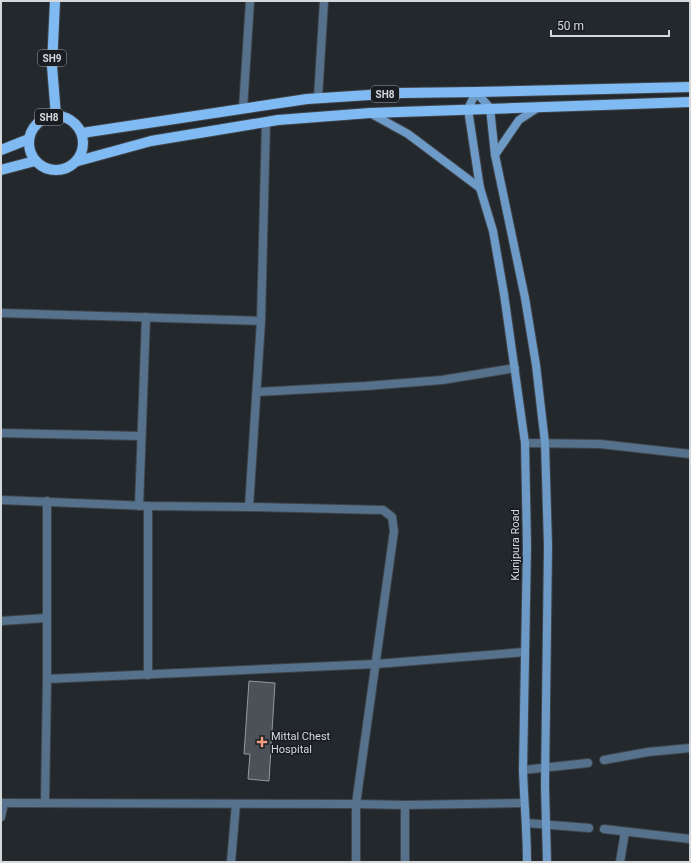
<svg xmlns="http://www.w3.org/2000/svg" width="691" height="863" font-family="Roboto,sans-serif">
	<rect width="100%" height="100%" fill="#23282d"/>
	<polygon fill="#4b5156" stroke="#93999f" points="249,681 275,683 269,781 248,779 250,754 244,754"/>
	<g fill="none" stroke-linecap="round" stroke-linejoin="round">
		<g stroke="#3f4449" stroke-width="10">
			<g id="lane">
				<polyline points="243,109 250,1"/>
				<polyline points="525,443 600,444 690,454"/>
				<polyline points="1,621 46,618"/>
				<polyline points="604,760 648,752 690,748"/>
				<polyline points="523,770 588,763"/>
				<polyline points="526,823 589,828"/>
				<polyline points="604,829 690,839"/>
				<polyline points="620,862 625,832"/>
			</g>
		</g>
		<g stroke="#3f4449" stroke-width="10">
			<g id="street">
				<polyline points="318,98 324,1"/>
				<polyline points="1,313 261,321"/>
				<polyline points="257,392 366,386 442,380 515,368"/>
				<polyline points="1,433 141,436"/>
				<polyline points="1,500 148,506 249,507 383,510 392,517 394,531 356,804 356,862"/>
				<polyline points="139,506 146,317"/>
				<polyline points="148,506 148,675"/>
				<polyline points="249,507 261,321 266,122"/>
				<polyline points="47,679 376,664 525,652"/>
				<polyline points="1,803 356,804 405,805 524,803"/>
				<polyline points="45,803 47,679 47,501"/>
				<polyline points="405,805 405,862"/>
				<polyline points="1,817 4,803"/>
				<polyline points="231,862 236,804"/>
			</g>
		</g>
		<g stroke="#3f4449" stroke-width="10">
			<g id="secondary">
				<polyline points="370,113 408,134 480,188"/>
				<polyline points="495,155 519,120 539,107"/>
				<path d="M 527,862 C 527,831 524,801 523,770 L 527,546 L 525,443 L 504,294 L 493,231 L 480,188 L 468,109 L 476,92 L 490,108 L 495,155 L 525,298 L 536,365 L 545,443 L 548,546 L 545,786 L 547,862"/>
			</g>
		</g>
		<g stroke="#3f4449" stroke-width="12">
			<g id="primary">
				<polyline points="55,1 52,66 56,116"/>
				<circle cx="56" cy="143" r="27"/>
				<polyline points="82,133 307,99 400,93 476,92 690,87"/>
				<polyline points="1,150 29,139"/>
				<polyline points="78,161 151,141 278,120 370,113 690,102"/>
				<polyline points="1,170 35,161"/>
			</g>
		</g>
		<use href="#lane" stroke="#55718c" stroke-width="8"/>
		<use href="#street" stroke="#55718c" stroke-width="8"/>
		<use href="#secondary" stroke="#6d9ac6" stroke-width="8"/>
		<use href="#primary" stroke="#80baf3" stroke-width="10"/>
	</g>
	<path fill="#f39f83" stroke="#1a1e23" stroke-width="1.5" d="M260 736h4v4h4v4h-4v4h-4v-4h-4v-4h4z"/>
	<g text-anchor="middle" stroke-width="3.5" stroke-linejoin="round" paint-order="stroke">
		<g fill="#1a1e23" stroke="#9da0a4" stroke-width="1">
			<rect x="38" y="50" width="28" height="16" rx="3"/>
			<rect x="371" y="86" width="28" height="16" rx="3"/>
			<rect x="35" y="109" width="28" height="16" rx="3"/>
		</g>
		<g font-size="10" font-weight="bold" fill="#d5d8db">
			<text x="52" y="62">SH9</text>
			<text x="385" y="98">SH8</text>
			<text x="49" y="121">SH8</text>
		</g>
		<g font-size="11" fill="#d5d8db" stroke="#1a1e23">
			<text transform="translate(515 545) rotate(-90)" y="4">Kunjpura Road</text>
		</g>
		<g font-size="11" fill="#d5d8db" stroke="#1a1e23" text-anchor="start">
			<text x="271" y="740">Mittal Chest<tspan x="271" dy="13">Hospital</tspan></text>
		</g>
	</g>
	<rect width="691" height="863" fill="none" stroke="#d5d8db" stroke-width="4"/>
	<path d="M551 30v6h118v-6" fill="none" stroke="#d5d8db" stroke-width="2"/>
	<text x="557" y="30" font-size="12" fill="#d5d8db" stroke="#1a1e23" stroke-width="3" paint-order="stroke">50 m</text>
</svg>
